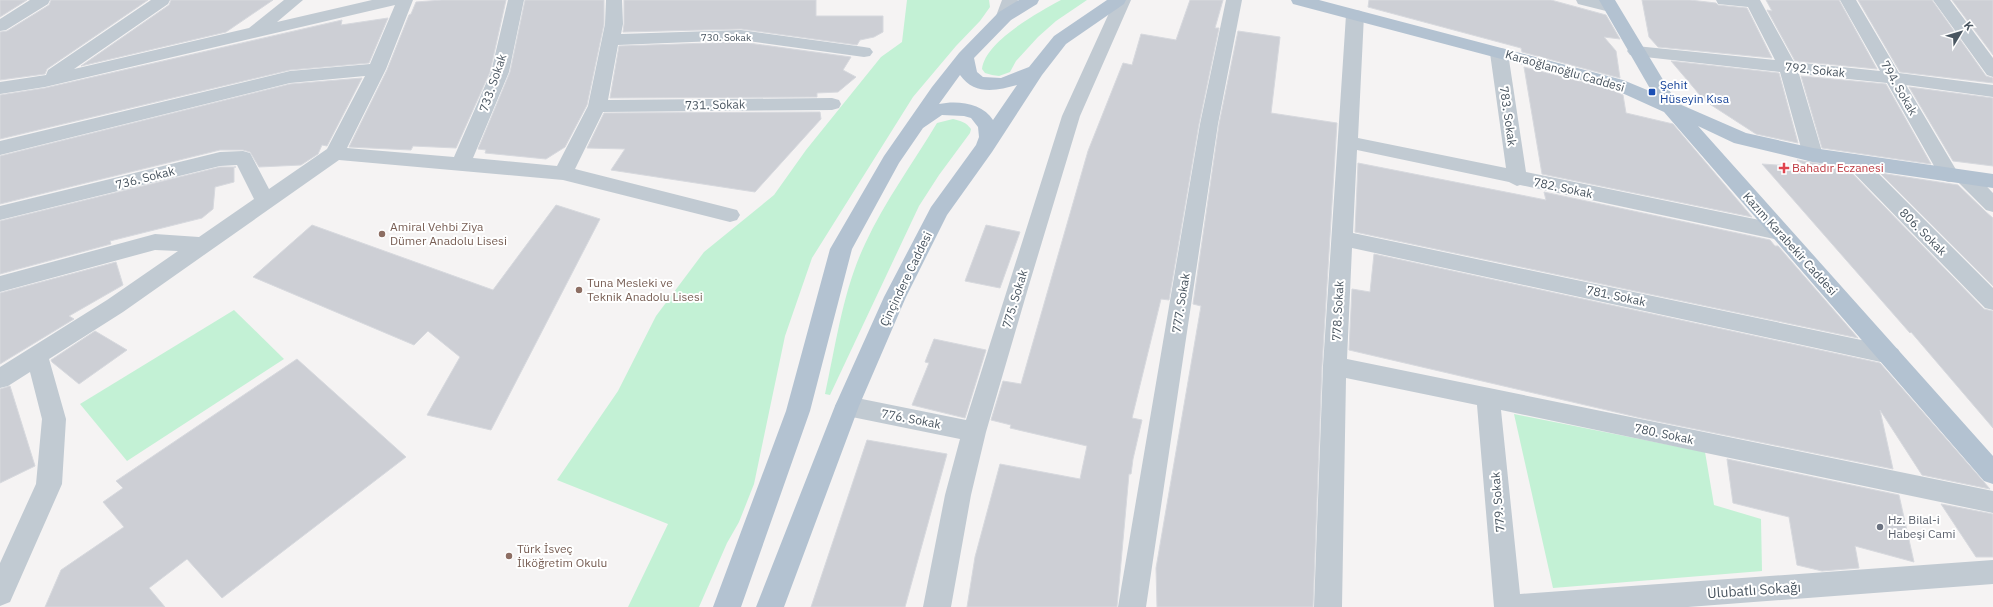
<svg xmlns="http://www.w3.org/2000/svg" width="1993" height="607" font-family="'IBM Plex Sans',sans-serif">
	<rect width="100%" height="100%" fill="#f5f3f3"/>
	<g fill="#c3f1d5">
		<polygon points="907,0 989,0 990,7 980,21 956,46 913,97 812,258 785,336 754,484 739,522 727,543 699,607 628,607 668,524 557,480 618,391 656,316 704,252 774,195 806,150 881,57 902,42"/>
		<path d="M 1061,0 L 1087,0 L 1056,21 L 1038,37 L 1016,61 L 1010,72 L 999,76 L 992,75 L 985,73 L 982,69 C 985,41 1039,12 1061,0 Z"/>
		<path d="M 953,119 C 961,121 966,122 971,129 L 970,133 L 939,175 L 919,206 L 830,395 L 825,394 C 836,344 843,290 865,244 C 885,201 913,163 937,123 Z"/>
		<polygon points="234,310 284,359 127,461 80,404"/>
		<polygon points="1514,414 1705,452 1714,505 1761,519 1762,571 1553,588"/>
	</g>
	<g fill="#cdcfd5" stroke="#d7d9de">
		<polygon points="0,0 27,0 0,17"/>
		<polygon points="51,0 148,0 47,69 45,74 0,80 0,32 7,31 49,5"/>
		<polygon points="171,0 273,0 226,32 81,66 169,5"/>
		<polygon points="442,0 506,0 490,72 456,148 413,146 411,150 349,147 387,70 409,15 411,14 416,2"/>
		<polygon points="525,0 604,0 604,24 587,105 565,147 546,159 485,153 486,150 478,149 510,72"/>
		<polygon points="624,0 816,0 816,16 883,16 883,32 874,37 860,40 857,45 741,29 623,32 624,24"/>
		<polygon points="1190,0 1223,0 1215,28 1219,28 1199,124 1169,300 1161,299 1132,418 1142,420 1133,459 1131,474 1129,474 1117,607 967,607 975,557 1000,464 1080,479 1087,446 1010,428 1011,425 991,420 1003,381 1021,384 1088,151 1123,63 1132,65 1141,34 1176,40"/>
		<polygon points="1369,0 1551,0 1606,15 1620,39 1604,37 1616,51 1620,78 1522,52 1521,48 1368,7"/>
		<polygon points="1642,0 1690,0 1716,3 1718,5 1747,8 1772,58 1658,47 1649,37"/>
		<polygon points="1766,0 1839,0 1877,69 1795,61 1767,10 1772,11"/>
		<polygon points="1858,0 1932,0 1986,76 1993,78 1993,83 1900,72"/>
		<polygon points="1952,0 1993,0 1993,55"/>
		<polygon points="388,18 369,63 290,70 0,139 0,95 45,88 342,20 341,25"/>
		<polygon points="1238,31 1280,37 1271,113 1337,123 1322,366 1313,607 1157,607 1156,568 1201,306 1193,304 1219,124"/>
		<polygon points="741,42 851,57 843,70 856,77 838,92 817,93 817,97 610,98 619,46"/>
		<polygon points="1671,61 1779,73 1798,143 1756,134 1705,101"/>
		<polygon points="1524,67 1610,89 1623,95 1626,113 1673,124 1752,217 1542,174"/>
		<polygon points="1801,76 1886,84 1931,164 1822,148"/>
		<polygon points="362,78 327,146 322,145 318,154 301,165 259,167 250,152 243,150 220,150 0,204 0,156 290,84"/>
		<polygon points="1909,87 1993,98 1993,166 1953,161"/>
		<polygon points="820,112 821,119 755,192 611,170 625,149 587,148 604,113"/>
		<polygon points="1797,160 1847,168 1984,309 1993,311 1993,428 1911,332 1910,333 1762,164 1808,167"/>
		<polygon points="1358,163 1546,200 1544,192 1770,240 1775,246 1778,246 1858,338 1355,232"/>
		<polygon points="220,167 236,167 234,167 234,182 215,187 213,209 202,218 110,241 111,244 0,274 0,221"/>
		<polygon points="1880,173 1958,185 1986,212 1993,218 1993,286"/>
		<polygon points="556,205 600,219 491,430 427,415 460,357 428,331 414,345 253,277 312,225 493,290"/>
		<polygon points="986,225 1020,232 1000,288 965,281"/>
		<polygon points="1374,254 1880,363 1990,489 1922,475 1880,410 1893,469 1641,418 1349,350 1352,289 1370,292"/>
		<polygon points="116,262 123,285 69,316 74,319 0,364 0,293"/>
		<polygon points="95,331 127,350 79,384 52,362 51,360"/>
		<polygon points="934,339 986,350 965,418 912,405 929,363 925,362"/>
		<polygon points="297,359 406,457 222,598 187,559 149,588 165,607 45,607 61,570 124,527 103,502 123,488 116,481"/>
		<polygon points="10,386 35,466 0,483 0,389"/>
		<polygon points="867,440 947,454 905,607 811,607"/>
		<polygon points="1727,459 1899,495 1914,562 1855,546 1859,568 1822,571 1797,565 1789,517 1733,503"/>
		<polygon points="1941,504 1993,514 1993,557 1976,557"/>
	</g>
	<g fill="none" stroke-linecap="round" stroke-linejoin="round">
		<g fill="#c1cad2" fill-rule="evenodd">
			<polygon points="30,0 50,0 48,4 6,30 0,31 0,19"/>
			<polygon points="151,0 170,0 168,4 74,69 249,28 284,0 303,0 277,22 372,0 413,0 386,69 347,148 454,157 491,72 508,0 524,0 509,72 473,158 557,166 588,106 605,24 606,0 622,0 623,24 621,34 741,30 864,47 870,48 873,52 870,56 864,57 741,40 618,45 608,100 832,98 839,100 841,104 839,108 832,110 603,112 575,169 737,210 740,215 737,220 730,222 563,180 339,160 123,312 49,359 66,419 62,484 10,602 0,606 0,563 36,484 42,419 30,372 8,386 0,388 0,367 107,300 178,251 155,250 0,292 0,276 155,234 199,237 254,199 237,165 220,166 0,220 0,206 220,152 243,151 250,153 269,189 327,149 365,76 290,83 0,155 0,141 290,71 370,64 395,5 45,87 0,94 0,82 46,75 48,70"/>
			<polygon points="1002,0 1018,0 1011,20 1005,21 999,20 996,16"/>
			<polygon points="1115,0 1131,0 1080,116 1029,285 986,432 971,495 951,607 923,607 945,495 960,439 847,416 839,413 835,406 839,399 847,396 966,420 1062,116"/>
			<polygon points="1226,0 1242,0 1218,124 1146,607 1118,607 1200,124"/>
			<polygon points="1576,0 1603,0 1616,3 1618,7 1616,11 1610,12 1578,4"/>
			<path d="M 1716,0 L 1760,0 L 1794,62 L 1880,71 L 1840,0 L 1856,0 L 1899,73 L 1993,85 L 1993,97 L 1906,85 L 1958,173 C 1973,168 1983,183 1993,193 L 1993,212 L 1986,210 L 1956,180 L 1949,182 L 1942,180 L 1887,83 L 1799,74 L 1823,155 L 1820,160 L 1813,162 L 1806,160 L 1803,155 L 1780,72 L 1636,56 L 1630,55 L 1627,51 L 1630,47 L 1636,46 L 1775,60 L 1748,7 L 1718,4 Z"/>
			<polygon points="1933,0 1950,0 1993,58 1993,77 1987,75"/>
			<polygon points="1355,10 1361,11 1364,15 1358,138 1506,168 1490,53 1493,49 1499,48 1505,49 1508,53 1526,172 1779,224 1786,227 1789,232 1786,237 1779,240 1520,185 1517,186 1509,182 1357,150 1353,233 1890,346 1898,349 1901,355 1898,361 1890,364 1352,248 1347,359 1993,491 1993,513 1501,410 1520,594 1993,560 1993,584 1688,607 1494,607 1477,405 1346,378 1342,607 1314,607 1323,366 1346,15 1349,11"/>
			<polygon points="1854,154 1861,156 1993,288 1993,310 1985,308 1847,166 1844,161 1847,156"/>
		</g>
		<g fill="#b3c2d1" fill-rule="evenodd">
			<path d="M 1019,0 L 1039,0 L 1037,4 L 1011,20 L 974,58 L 977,72 L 983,77 L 1001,78 L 1029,67 L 1054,36 L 1107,0 L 1126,0 L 1124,4 L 1066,44 L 1042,75 L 992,152 L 947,215 L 906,297 L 859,406 L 784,607 L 756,607 L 835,406 L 884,297 L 931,207 L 976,145 L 979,137 L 978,127 L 971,118 L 964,116 L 942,115 L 923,128 L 899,163 L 852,249 L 810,411 L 741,607 L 713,607 L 786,411 L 830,249 L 884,156 L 932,87 L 959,53 L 999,12 ZM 960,75 C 974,95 996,91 1017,85 L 993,120 C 983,103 957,100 939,104 Z"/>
			<polygon points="1291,0 1319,0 1623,80 1652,92 1599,0 1615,0 1677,103 1746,133 1813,148 1993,174 1993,188 1813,162 1734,143 1698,126 1993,456 1993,484 1984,481 1664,112 1611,88 1293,4"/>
		</g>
	</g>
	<rect fill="#1a4fb4" stroke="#fff" stroke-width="1.5" x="1648" y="88" width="8" height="8" rx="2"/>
	<path fill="#e0444e" stroke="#fff" stroke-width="1.5" d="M1782 162h4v4h4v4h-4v4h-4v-4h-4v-4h4z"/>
	<g fill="#8d6e63" stroke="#fff" stroke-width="1.5">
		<circle cx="382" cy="234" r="4"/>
		<circle cx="579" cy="290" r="4"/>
		<circle cx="509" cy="556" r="4"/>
	</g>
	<circle fill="#6b7280" stroke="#fff" stroke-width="1.5" cx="1880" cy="527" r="4"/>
	<g text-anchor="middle" stroke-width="4" stroke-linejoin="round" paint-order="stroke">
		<g font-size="10" fill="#4a5661" stroke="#fff">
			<text x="726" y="41">730. Sokak</text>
		</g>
		<g font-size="12" fill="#4a5661" stroke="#fff">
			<text transform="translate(1815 70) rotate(6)" y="4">792. Sokak</text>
			<text transform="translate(1565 71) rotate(16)" y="4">Karaoğlanoğlu Caddesi</text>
			<text transform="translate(493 83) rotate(-71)" y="4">733. Sokak</text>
			<text transform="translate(1899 88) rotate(60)" y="4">794. Sokak</text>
			<text transform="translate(715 105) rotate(-1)" y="4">731. Sokak</text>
			<text transform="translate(1508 116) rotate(82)" y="4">783. Sokak</text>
			<text transform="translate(145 178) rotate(-14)" y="4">736. Sokak</text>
			<text transform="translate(1563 188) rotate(12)" y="4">782. Sokak</text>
			<text transform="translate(1923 232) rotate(45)" y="4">806. Sokak</text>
			<text transform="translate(1790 244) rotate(48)" y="4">Kazım Karabekir Caddesi</text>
			<text transform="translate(906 279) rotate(-64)" y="4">Çinçindere Caddesi</text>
			<text transform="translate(1616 296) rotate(12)" y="4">781. Sokak</text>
			<text transform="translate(1015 299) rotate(-73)" y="4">775. Sokak</text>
			<text transform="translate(1181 303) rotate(-81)" y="4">777. Sokak</text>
			<text transform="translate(1338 311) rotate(-87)" y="4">778. Sokak</text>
			<text transform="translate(911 419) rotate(11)" y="4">776. Sokak</text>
			<text transform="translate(1664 434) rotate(12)" y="4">780. Sokak</text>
			<text transform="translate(1498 502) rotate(-95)" y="4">779. Sokak</text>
		</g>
		<g font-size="12" fill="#164399" stroke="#fff" text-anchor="start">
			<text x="1660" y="89">Şehit<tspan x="1660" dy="14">Hüseyin Kısa</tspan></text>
		</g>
		<g font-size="12" fill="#be3a42" stroke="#fff" text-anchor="start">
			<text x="1792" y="172">Bahadır Eczanesi</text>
		</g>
		<g font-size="12" fill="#785e54" stroke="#fff" text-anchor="start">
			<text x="390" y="231">Amiral Vehbi Ziya<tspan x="390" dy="14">Dümer Anadolu Lisesi</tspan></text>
			<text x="587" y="287">Tuna Mesleki ve<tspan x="587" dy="14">Teknik Anadolu Lisesi</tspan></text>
			<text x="517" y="553">Türk İsveç<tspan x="517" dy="14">İlköğretim Okulu</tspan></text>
		</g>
		<g font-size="12" fill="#5b616d" stroke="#fff" text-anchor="start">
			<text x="1888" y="524">Hz. Bilal-i<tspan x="1888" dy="14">Habeşi Cami</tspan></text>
		</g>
		<g font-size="14" fill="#4a5661" stroke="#fff">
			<text transform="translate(1754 590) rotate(-4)" y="5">Ulubatlı Sokağı</text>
		</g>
	</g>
	<g transform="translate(1961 32) rotate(52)" stroke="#ffffff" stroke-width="3" paint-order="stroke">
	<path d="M0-3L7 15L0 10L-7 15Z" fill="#4a5661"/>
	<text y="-6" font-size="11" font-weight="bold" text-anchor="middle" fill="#4a5661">K</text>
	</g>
</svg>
